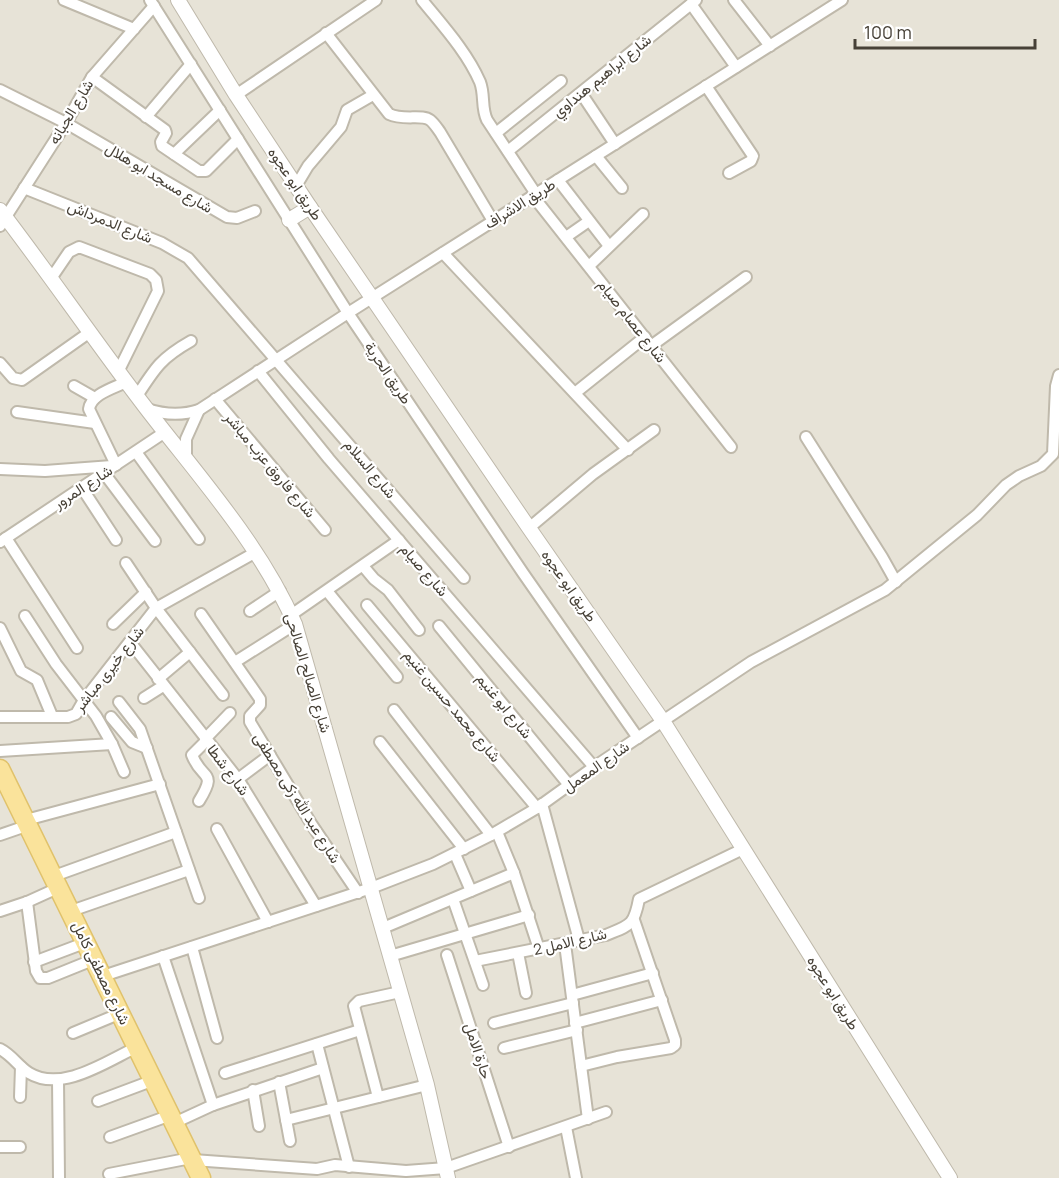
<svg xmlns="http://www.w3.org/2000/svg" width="1059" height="1178" font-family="Manrope,Vazirmatn,sans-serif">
	<rect width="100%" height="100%" fill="#f4f1e9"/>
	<rect fill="#e7e3d7" x="0" y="0" width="1059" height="1178"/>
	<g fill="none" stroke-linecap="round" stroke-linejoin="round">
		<g stroke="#bfb9ab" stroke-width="14">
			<g id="minor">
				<polyline points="64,0 134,29"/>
				<polyline points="150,0 348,313 523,573 638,738"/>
				<path d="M 422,0 C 443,26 467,52 480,82 C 485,95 481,108 487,120 L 536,194"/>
				<polyline points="734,0 770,46"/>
				<polyline points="691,4 736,67"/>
				<path d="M 326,33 L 389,114 C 403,121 422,114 430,120 C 434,123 437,128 440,132 L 493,221"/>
				<polyline points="92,77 165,130 166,133 161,142 162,146 199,171 206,171 238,139"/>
				<polyline points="706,86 753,156 751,161 729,173"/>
				<polyline points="0,90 66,123 227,217 237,218 255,211"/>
				<polyline points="581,93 615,144"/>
				<polyline points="236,95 376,0"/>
				<polyline points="146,117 191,64"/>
				<polyline points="496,133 561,81"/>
				<polyline points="508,151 696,0"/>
				<polyline points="174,154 220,110"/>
				<polyline points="596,156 622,188"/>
				<polyline points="558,180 609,246"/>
				<polyline points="296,186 308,166 341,127 347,110 373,95"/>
				<polyline points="24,188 162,243 188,258 464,578"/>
				<polyline points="533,196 731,447"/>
				<polyline points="0,226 66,123 92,77 154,6"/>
				<polyline points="566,237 589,221"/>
				<polyline points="443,253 628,450"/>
				<polyline points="589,266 643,214"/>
				<polyline points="52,277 69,252 79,247 150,274 156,280 158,291 118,372"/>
				<polyline points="651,346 746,277"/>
				<polyline points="0,363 13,378 22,380 90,332"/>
				<polyline points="258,371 329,459 594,767"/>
				<polyline points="74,386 95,398"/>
				<polyline points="575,393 645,337"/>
				<path d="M 137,396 C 155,368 161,358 191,341"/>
				<polyline points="215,399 325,530"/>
				<path d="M 147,409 C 165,415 181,416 199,410 L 348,313 L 842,0"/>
				<polyline points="17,412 95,423"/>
				<polyline points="806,437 882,557 896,582"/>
				<polyline points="136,452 199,539"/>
				<polyline points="186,459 186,439 199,410"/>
				<path d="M 116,465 L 89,409 C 91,394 114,388 126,382"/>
				<polyline points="0,469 45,471 112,466"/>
				<polyline points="104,473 155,541"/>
				<polyline points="82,488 116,540"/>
				<polyline points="529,528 593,474 654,430"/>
				<polyline points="6,538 77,648"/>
				<polyline points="0,542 165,432"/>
				<polyline points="126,563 156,608 223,695"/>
				<polyline points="363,566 374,579 388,590 419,630"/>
				<polyline points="327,591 397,677"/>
				<polyline points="367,605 537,808"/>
				<polyline points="250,611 280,591"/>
				<polyline points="201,614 260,699 260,705 250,716 250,722 312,825 358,893"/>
				<polyline points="291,615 399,540"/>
				<polyline points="25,616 56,664 96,716 112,744 124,772"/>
				<polyline points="113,624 146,592"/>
				<polyline points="439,626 569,785"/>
				<polyline points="0,628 21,671 37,680 52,716"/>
				<polyline points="130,642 238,779 316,906"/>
				<polyline points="235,662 295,624"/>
				<polyline points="158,679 190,652"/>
				<polyline points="144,698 163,686"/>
				<polyline points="119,702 140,729 199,898"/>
				<polyline points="394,710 491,835"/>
				<polyline points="0,717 68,717 76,714 84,700 156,608 256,552"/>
				<polyline points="111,717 132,742 147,748"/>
				<polyline points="205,739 230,713"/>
				<polyline points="380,742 464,849"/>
				<polyline points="0,751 112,744"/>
				<polyline points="238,779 270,755"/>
				<path d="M 199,801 C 218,770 202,781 192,755 L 206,741"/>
				<polyline points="542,804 579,940"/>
				<polyline points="26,820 160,784"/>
				<polyline points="217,829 268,922"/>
				<polyline points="497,832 514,873 539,949"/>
				<polyline points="0,835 29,825"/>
				<polyline points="455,854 471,891"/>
				<polyline points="54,876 176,832"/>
				<polyline points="453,899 483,985"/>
				<polyline points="27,902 36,971 40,978 48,978 95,959"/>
				<polyline points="0,911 27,902 60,887"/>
				<polyline points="71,911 189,870"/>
				<polyline points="383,928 514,873"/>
				<polyline points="565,944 588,1119"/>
				<polyline points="192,947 217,1038"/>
				<polyline points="518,953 526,993"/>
				<polyline points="447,955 509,1147"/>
				<polyline points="163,956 213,1105"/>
				<polyline points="390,956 529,915"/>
				<path d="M 475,961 L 606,935 C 630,925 634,926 639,899 L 743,849"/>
				<polyline points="34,962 87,942"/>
				<polyline points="103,976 371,888 433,864 491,835 537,808 594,767 751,662 885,590 977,515 1006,485 1019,476 1041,466 1053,454 1056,386 1059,375"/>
				<polyline points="572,995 653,973"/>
				<polyline points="494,1023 573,1003"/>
				<polyline points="575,1023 662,1000"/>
				<polyline points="73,1033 121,1013"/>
				<polyline points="317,1044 349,1167"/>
				<polyline points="504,1048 577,1030"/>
				<path d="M 0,1049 C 12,1055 18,1066 29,1073 C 62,1093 107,1061 137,1047"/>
				<polyline points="581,1066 617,1057 671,1048 675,1045 675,1040 634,920"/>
				<polyline points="225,1073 360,1030"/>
				<polyline points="58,1080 59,1178"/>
				<polyline points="279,1082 290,1141"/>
				<polyline points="253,1090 259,1126"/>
				<polyline points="20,1097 21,1067"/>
				<polyline points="378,1097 354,1006 359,1001 400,992"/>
				<polyline points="98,1101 154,1080"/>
				<polyline points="286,1120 427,1085"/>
				<polyline points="174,1123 213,1105 323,1068"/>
				<polyline points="566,1127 576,1178"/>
				<polyline points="110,1137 171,1115"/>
				<polyline points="0,1147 20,1147"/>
				<polyline points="193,1160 317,1169 335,1165 406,1171 446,1168 606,1112"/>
				<polyline points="109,1174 191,1158"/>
			</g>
		</g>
		<g stroke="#bfb9ab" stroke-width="16">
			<g id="tertiary">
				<polyline points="178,0 236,95 310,207 529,528 663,721 950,1178"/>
				<path d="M 0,210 C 50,275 96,343 146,408 C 199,477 260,544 295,624 L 427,1085 L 448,1178"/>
				<polyline points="289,220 310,207"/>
			</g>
		</g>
		<g stroke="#e0c26b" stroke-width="21">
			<polyline id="primary" points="0,769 201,1178"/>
		</g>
		<use href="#minor" stroke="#fff" stroke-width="10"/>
		<use href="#tertiary" stroke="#fff" stroke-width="14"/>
		<use href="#primary" stroke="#fae39b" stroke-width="18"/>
	</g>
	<g text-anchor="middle" stroke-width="4.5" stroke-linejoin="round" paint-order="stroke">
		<g font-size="15" fill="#474137" stroke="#fff">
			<text transform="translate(602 76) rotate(-39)" y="5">شارع ابراهيم هنداوي</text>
			<text transform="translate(71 112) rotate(-59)" y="5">شارع الجبانه</text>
			<text transform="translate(159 178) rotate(31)" y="5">شارع مسجد ابو هلال</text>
			<text transform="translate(295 184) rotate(56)" y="5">طريق ابو عجوه</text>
			<text transform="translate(520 204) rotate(-32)" y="5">طريق الاشراف</text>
			<text transform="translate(110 222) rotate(22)" y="5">شارع الدمرداش</text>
			<text transform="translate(632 321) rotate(52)" y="5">شارع عصام صيام</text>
			<text transform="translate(388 373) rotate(56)" y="5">طريق الحرية</text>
			<text transform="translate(270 465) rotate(50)" y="5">شارع فاروق عزب مباشر</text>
			<text transform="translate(370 469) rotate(50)" y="5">شارع السلام</text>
			<text transform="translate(83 487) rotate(-33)" y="5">شارع المرور</text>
			<text transform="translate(424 570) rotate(49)" y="5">شارع صيام</text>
			<text transform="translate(569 586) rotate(55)" y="5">طريق ابو عجوه</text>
			<text transform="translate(109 669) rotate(-52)" y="5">شارع خيرى مباشر</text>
			<text transform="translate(308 673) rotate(73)" y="5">شارع الصالح الصالحى</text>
			<text transform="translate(452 706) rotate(50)" y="5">شارع محمد حسين غنيم</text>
			<text transform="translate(504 706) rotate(51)" y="5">شارع ابو غنيم</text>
			<text transform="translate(596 767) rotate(-35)" y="5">شارع المعمل</text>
			<text transform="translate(228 770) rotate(53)" y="5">شارع شطا</text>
			<text transform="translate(297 798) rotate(58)" y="5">شارع عبد الله زكى مصطفى</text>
			<text transform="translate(570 942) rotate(-13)" y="5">شارع الامل 2</text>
			<text transform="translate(101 973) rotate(64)" y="5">شارع مصطفى كامل</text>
			<text transform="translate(833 993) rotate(58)" y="5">طريق ابو عجوه</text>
			<text transform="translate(478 1051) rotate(72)" y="5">حارة الامل</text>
		</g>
	</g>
	<path d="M855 39v9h180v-9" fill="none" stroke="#474137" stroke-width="3"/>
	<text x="864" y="39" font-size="18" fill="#474137" stroke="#ffffff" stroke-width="4.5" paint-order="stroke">100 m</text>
</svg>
